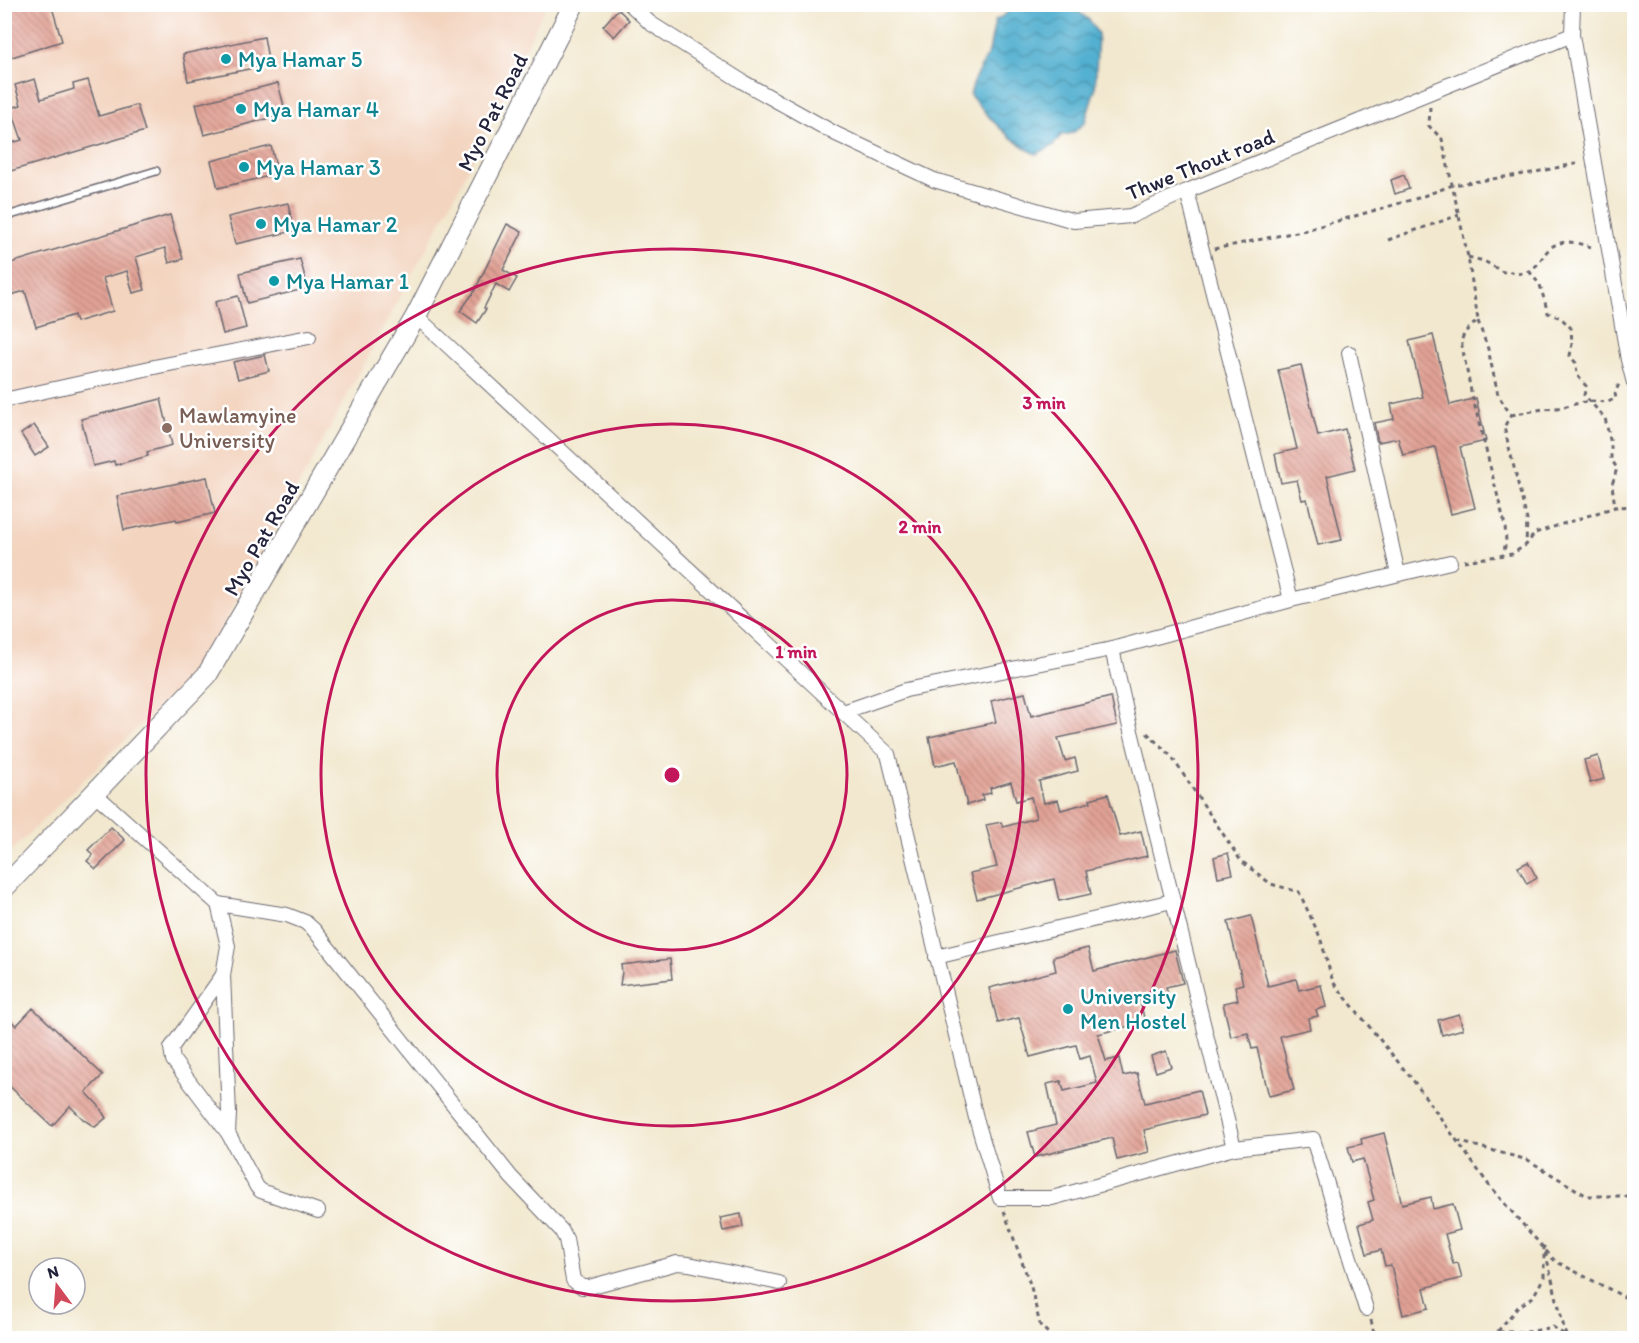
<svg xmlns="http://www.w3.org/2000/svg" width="1639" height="1343" font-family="Itim,sans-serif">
	<defs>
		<pattern id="water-waves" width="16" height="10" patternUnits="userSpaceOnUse" patternTransform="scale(1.5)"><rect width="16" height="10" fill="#52b0d0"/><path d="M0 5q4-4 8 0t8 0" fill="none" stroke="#448faa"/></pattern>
		<pattern id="building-back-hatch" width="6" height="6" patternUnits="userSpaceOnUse" patternTransform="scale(1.5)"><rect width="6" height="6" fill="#e2a295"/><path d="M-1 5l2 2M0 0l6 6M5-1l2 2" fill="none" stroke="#b7847b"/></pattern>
	</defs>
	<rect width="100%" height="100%" fill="#fff"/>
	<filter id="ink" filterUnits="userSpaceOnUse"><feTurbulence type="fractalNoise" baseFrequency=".0167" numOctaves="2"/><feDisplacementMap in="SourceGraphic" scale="12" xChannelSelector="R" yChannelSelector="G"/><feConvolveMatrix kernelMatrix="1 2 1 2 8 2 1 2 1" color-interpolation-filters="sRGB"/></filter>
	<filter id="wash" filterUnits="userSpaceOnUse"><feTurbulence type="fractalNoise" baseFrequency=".008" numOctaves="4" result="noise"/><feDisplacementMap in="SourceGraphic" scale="24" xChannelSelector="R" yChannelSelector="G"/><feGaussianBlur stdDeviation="1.35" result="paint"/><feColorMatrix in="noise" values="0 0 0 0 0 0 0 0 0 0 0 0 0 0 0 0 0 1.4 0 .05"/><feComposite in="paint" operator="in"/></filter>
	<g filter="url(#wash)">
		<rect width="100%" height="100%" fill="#f2e8cf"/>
		<polygon fill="#f3d4bf" points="5,5 546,5 458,190 202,665 5,857"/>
		<path fill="url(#water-waves)" stroke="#3a6986" stroke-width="1.5" d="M 1012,5 L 1070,5 L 1089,20 L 1098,34 L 1095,89 L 1085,122 L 1073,133 L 1061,135 L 1053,146 L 1036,154 C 1009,140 989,118 970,95 L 975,78 L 989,52 L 995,21 L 1007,13 Z"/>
		<g id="blocks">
			<g fill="url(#building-back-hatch)">
				<polygon points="4,4 51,4 62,41 9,58 4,44"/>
				<polygon points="618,9 629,20 614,37 603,26"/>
				<polygon points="264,37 269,65 188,81 183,54"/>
				<polygon points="35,79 41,99 74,89 73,84 88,80 99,116 137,105 145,131 4,173 4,145 22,140 11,108 21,105 15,85"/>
				<polygon points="278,83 286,114 204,135 196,104"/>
				<polygon points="271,146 278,174 218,188 211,161"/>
				<polygon points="1404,175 1409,189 1395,194 1391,180"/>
				<polygon points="288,203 294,231 235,244 228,217"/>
				<polygon points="170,215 183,259 169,263 165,248 136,257 145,290 133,293 127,271 103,278 113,311 76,322 74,315 36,327 25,291 4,297 4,265"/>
				<polygon points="507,224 522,232 503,270 517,278 509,292 496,284 484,308 486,309 477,323 460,311 474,292"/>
				<polygon points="300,259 308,288 247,303 240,273"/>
				<polygon points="238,296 246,328 223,334 215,302"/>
				<polygon points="1433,335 1450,405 1476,398 1486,441 1460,447 1475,508 1451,514 1435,447 1403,455 1398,438 1378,442 1374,423 1394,419 1391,404 1423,397 1409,341"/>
				<polygon points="265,355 269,371 238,379 233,362"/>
				<polygon points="1301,365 1318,436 1345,429 1355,469 1327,476 1342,540 1318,545 1307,499 1302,500 1297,480 1281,483 1275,454 1297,449 1278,370"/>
				<polygon points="161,399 172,445 147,452 148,456 115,465 114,461 93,466 81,419"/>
				<polygon points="34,425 49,447 35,456 21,434"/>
				<polygon points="207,477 215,513 177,522 176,519 124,530 117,496"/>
				<polygon points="1025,693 1031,716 1111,697 1117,725 1058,738 1065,761 1075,758 1078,771 1039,781 1044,803 1058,800 1061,810 1091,802 1090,799 1108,794 1120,836 1141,831 1147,856 1086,871 1091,894 1059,901 1054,879 977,899 970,873 997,867 986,825 1001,822 1003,827 1036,818 1031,797 1016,801 1011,782 990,788 991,793 982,795 983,800 967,805 956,761 935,766 929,737 996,722 991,701"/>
				<polygon points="1598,756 1604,779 1590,783 1584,760"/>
				<polygon points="111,827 125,840 96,869 87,861 93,855 88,850"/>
				<polygon points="1228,853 1233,874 1218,877 1214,857"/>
				<polygon points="1528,862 1537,878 1527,884 1518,867"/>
				<polygon points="1251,916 1268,986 1296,979 1299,990 1321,985 1326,1007 1316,1010 1318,1016 1308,1018 1310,1029 1280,1036 1294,1090 1269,1096 1257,1048 1252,1049 1248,1033 1231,1037 1223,1003 1238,1000 1235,986 1243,984 1228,922"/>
				<polygon points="1088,948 1094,971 1175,950 1183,983 1166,987 1168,994 1140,1001 1145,1022 1098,1034 1106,1061 1119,1058 1123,1076 1137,1073 1145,1103 1199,1090 1205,1115 1144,1130 1149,1152 1117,1160 1112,1138 1035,1157 1028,1132 1056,1125 1047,1084 1061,1081 1064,1091 1097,1083 1090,1056 1080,1059 1076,1045 1030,1057 1019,1018 998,1023 989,988 1056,971 1053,957"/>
				<polygon points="670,959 672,979 620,985 622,972 621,965"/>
				<polygon points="33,1008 103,1075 86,1092 99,1106 106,1118 95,1127 84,1120 70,1106 52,1126 4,1081 4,1025 11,1020 16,1026"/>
				<polygon points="1459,1014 1463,1029 1442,1035 1438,1020"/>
				<polygon points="1166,1051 1171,1067 1156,1072 1151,1056"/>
				<polygon points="1384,1133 1402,1204 1431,1197 1433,1209 1453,1204 1460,1230 1445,1234 1453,1264 1458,1263 1462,1278 1424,1288 1429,1308 1403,1315 1391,1265 1385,1266 1381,1250 1367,1254 1359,1224 1373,1220 1368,1202 1374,1200 1363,1159 1352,1162 1348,1147 1362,1144 1361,1139"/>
				<polygon points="741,1214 743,1227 723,1231 720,1218"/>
			</g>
		</g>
	</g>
	<g filter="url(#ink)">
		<use href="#blocks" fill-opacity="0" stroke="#6b676f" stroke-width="1.5"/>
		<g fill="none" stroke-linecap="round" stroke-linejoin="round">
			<g stroke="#6b676f" stroke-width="10">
				<polyline id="lane" points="4,217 156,171"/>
			</g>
			<g stroke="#6b676f" stroke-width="16">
				<g id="street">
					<polyline points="630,4 650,23 743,82 836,134 934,180 1074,221 1131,216 1187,191 1572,35 1573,4"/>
					<polyline points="1572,35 1628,360 1634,383"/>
					<polyline points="416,316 888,754 976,1118 1000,1198 1052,1198 1234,1148 1313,1139 1366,1309"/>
					<polyline points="1349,353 1398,574"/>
					<polyline points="4,400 159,366 309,337"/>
					<polyline points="1291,600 1450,562"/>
					<polyline points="1112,649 1127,715 1234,1148"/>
					<polyline points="843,712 906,690 1112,649 1291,600 1187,191"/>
					<polyline points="94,793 218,904 287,915 305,922 314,930 511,1177 561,1230 566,1239 573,1280 582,1287 589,1287 677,1263 689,1264 779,1283"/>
					<polyline points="218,904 228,946 223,975 229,1114 228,1133"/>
					<polyline points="936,957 1172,901"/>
					<polyline points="223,975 171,1048 173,1060 228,1133 257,1187 261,1191 318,1211"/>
				</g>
			</g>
			<g stroke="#6b676f" stroke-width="22">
				<polyline id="secondary" points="4,888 207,675 416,316 574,4"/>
			</g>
			<g stroke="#6b676f" stroke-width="3" stroke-dasharray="4.5 4.5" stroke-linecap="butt">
				<polyline points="1430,107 1429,126 1442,139 1468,257 1478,320 1465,332 1461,341 1471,391 1505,525 1506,542 1503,555"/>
				<polyline points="1388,240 1459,215"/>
				<polyline points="1214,249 1306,230 1418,198 1453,185 1531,173 1580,163"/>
				<path d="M 1468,257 L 1484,261 L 1503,272 L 1508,271 L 1517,274 C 1522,273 1527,272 1531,270 C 1546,260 1543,244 1567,242 C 1577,242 1586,246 1595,248"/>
				<polyline points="1529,271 1540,285 1548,313 1561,318 1571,328 1572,344 1570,356 1576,363 1577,375 1586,386 1584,395 1605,418 1611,444 1611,459 1617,468 1612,485 1615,507"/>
				<polyline points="1478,321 1488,349 1498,395 1511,415 1504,427 1527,520 1526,545"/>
				<polyline points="1511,415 1543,409 1557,408 1589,401 1608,402 1616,398 1615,394 1618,386 1622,389"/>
				<polyline points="1464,561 1512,554 1526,545 1535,533 1615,507 1634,506"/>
				<polyline points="1147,733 1171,756 1241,861 1271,884 1299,892 1320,937 1333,982 1416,1084 1491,1188 1555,1261 1634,1302"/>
				<polyline points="1457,1141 1528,1160 1587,1196 1634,1196"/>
				<polyline points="1004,1211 1031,1287 1040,1325 1053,1338"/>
				<polyline points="1371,1320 1375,1338"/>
				<polyline points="1499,1332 1528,1332 1553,1327 1565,1335"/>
				<polyline points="1492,1338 1518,1307 1533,1297 1544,1277 1544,1247 1566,1336"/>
			</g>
			<use href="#lane" stroke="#fff" stroke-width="7"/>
			<use href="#street" stroke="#fff" stroke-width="14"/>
			<use href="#secondary" stroke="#fff" stroke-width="20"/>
		</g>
	</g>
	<g fill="none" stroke="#c2185b" stroke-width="3">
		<circle cx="672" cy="775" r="175"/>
		<circle cx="672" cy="775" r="351"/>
		<circle cx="672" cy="775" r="526"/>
	</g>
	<g fill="#0f9aa8" stroke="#fff" stroke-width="2">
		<circle cx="226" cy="59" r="6"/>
		<circle cx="241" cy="109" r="6"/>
		<circle cx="244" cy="167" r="6"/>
		<circle cx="261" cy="224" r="6"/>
		<circle cx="274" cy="281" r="6"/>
		<circle cx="1068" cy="1009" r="6"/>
	</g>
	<circle fill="#8d6e63" stroke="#fff" stroke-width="2" cx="167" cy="428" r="6"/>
	<g text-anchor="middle" stroke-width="5" stroke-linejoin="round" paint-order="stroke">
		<g font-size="22" fill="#0d838f" stroke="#fff" text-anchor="start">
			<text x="238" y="67">Mya Hamar 5</text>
			<text x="253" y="117">Mya Hamar 4</text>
			<text x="256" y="175">Mya Hamar 3</text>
			<text x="273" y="232">Mya Hamar 2</text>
			<text x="286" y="289">Mya Hamar 1</text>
			<text x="1080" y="1004">University<tspan x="1080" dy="25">Men Hostel</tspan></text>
		</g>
		<g font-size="22" fill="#22223b" stroke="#fff">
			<text transform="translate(492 112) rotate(-63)" y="8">Myo Pat Road</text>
			<text transform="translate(1200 164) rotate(-22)" y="8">Thwe Thout road</text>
			<text transform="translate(261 538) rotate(-60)" y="8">Myo Pat Road</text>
		</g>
		<g font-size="22" fill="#785e54" stroke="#fff" text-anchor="start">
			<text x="179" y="423">Mawlamyine<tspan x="179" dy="25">University</tspan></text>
		</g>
	</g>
	<circle cx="672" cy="775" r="9" fill="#c2185b" stroke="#fff" stroke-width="3"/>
	<g font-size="18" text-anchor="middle" font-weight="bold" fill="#c2185b" stroke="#fff" stroke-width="5" stroke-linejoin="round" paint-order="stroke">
		<text x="1044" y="409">3 min</text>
		<text x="920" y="533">2 min</text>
		<text x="796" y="658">1 min</text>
	</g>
	<rect width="1639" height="1343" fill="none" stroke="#fff" stroke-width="24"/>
	<g transform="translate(57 1286) rotate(344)"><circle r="28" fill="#ffffff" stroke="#a7a7b1" stroke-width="1.5"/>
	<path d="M0-4.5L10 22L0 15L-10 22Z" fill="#d1495b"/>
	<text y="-9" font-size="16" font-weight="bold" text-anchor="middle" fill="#22223b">N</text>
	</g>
</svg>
